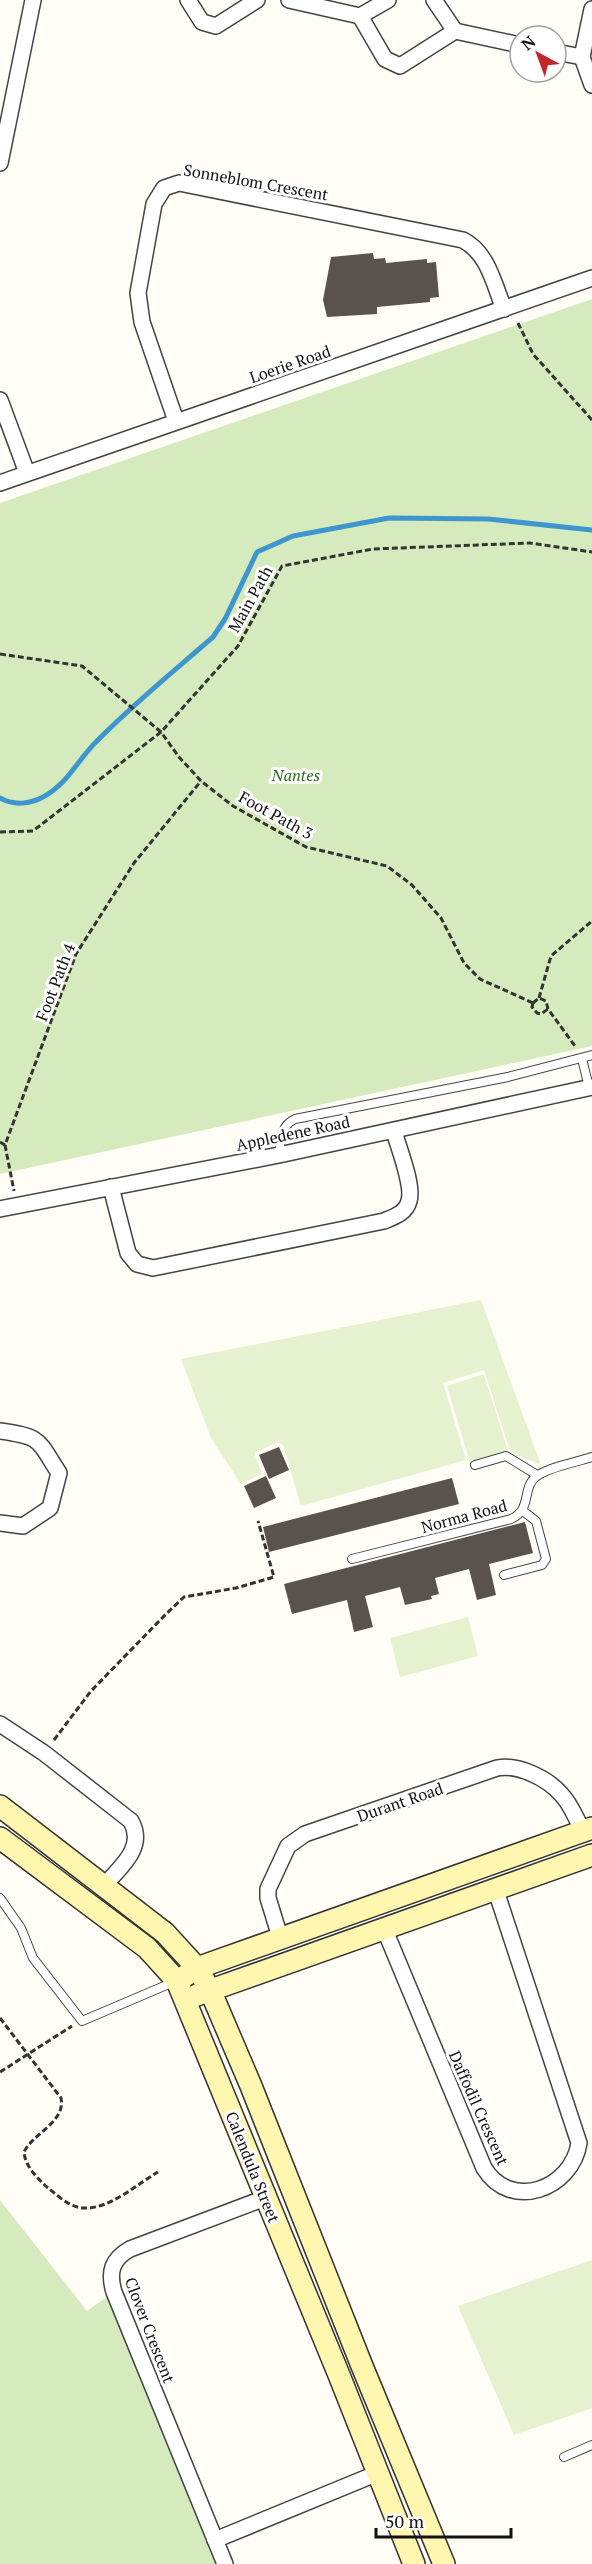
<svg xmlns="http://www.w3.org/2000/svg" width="592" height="2564" font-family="'PT Serif',serif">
	<rect width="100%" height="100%" fill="#fffdf5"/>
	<g fill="#d5ebbd">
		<polygon points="592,299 592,1046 0,1174 0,503"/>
		<polygon points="0,2200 87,2311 114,2292 225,2564 0,2564"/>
	</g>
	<g fill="#e6f2cf">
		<polygon points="481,1300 540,1462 538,1464 510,1451 484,1370 443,1383 466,1460 301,1506 283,1445 278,1442 254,1453 262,1474 241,1484 211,1438 181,1359"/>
		<polygon points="484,1374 508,1451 470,1463 447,1386"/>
		<polygon points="468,1617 478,1656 400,1677 390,1638"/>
		<polygon points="592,2260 592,2408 514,2435 458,2306"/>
	</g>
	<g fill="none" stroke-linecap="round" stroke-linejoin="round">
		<path stroke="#3f96cf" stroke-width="5" d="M 0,798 C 14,806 30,804 43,797 C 68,784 78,759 97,741 C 133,704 174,671 213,637 L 225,619 L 257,552 L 293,536 L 389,518 L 488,519 L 592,530"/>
	</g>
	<g fill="#5a524d">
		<polygon points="373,253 374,259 385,258 386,263 427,259 427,263 436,262 439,297 430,298 430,302 377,307 377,314 327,317 323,300 331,257"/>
		<polygon points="279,1447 289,1470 269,1479 259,1455"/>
		<polygon points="266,1476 276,1498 254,1508 244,1486"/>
		<polygon points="452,1478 459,1504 269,1552 263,1527"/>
		<polygon points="525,1522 533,1553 489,1564 496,1595 477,1600 469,1569 435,1578 439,1594 431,1596 432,1599 405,1605 400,1587 365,1596 373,1627 354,1632 347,1600 292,1614 284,1584"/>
	</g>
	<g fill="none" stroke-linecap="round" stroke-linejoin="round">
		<g stroke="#444" stroke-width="10">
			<g id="lane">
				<polyline points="582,1059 589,1087"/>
				<path d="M 279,1155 C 281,1140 280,1126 295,1119 L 508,1077 L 592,1055"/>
				<polyline points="475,1465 506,1456 537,1475"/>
				<path d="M 352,1559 L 511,1519 C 533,1509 521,1487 537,1476 C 549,1467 577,1462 592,1457"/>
				<polyline points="504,1575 542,1565 546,1559 536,1521 523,1511"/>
				<polyline points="0,1898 21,1928 33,1958 82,2021 176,1981"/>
				<polyline points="564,2457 592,2445"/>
			</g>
		</g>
		<g stroke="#444" stroke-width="18">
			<g id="street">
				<polyline points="188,0 202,22 216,26 257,0"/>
				<polyline points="289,0 360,16 388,0"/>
				<polyline points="434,0 455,31"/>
				<polyline points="592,9 582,57 592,85"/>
				<polyline points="360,16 385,59 400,66 455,31 520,45"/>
				<polyline points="556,52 582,57"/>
				<polyline points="0,163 33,0"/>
				<polyline points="0,400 27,473"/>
				<path d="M 176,421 L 142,322 L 138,293 L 154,204 L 164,188 L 179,183 L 463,240 C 488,253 494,284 504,309"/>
				<polyline points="0,483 592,278"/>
				<path d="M 111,1187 L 128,1253 L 137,1264 L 153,1268 L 384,1221 C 394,1217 406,1213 409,1201 C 414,1185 398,1147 394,1131"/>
				<polyline points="0,1209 279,1155 592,1087"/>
				<path d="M 0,1431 C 42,1437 37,1439 59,1473 L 50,1508 L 23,1526 L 0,1523"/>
				<path d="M 0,1724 L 44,1753 L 131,1821 C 146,1848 120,1867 104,1886"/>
				<path d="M 384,1928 L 484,2168 C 511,2212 572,2189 579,2143 L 495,1888"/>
				<path d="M 280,1937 L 268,1898 L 268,1889 L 288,1846 L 305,1834 L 497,1768 C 518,1764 547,1778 561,1794 C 571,1804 576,1819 583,1831"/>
				<polyline points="215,2540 378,2473"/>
				<path d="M 225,2564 L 114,2292 C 108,2272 112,2259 130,2249 L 265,2198"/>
			</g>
		</g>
		<g stroke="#333" stroke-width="24">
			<g id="secondary">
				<polyline points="0,1806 165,1933 197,1968 210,1990 251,2086 362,2366 444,2564"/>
				<polyline points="0,1838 147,1948 177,1981 339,2375 414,2564"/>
				<polyline points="185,1976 197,1968 592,1828"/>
				<polyline points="197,1995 592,1855"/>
			</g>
		</g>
		<g stroke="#333" stroke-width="3" stroke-dasharray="6 3" stroke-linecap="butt">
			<polyline points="518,323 533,354 592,420"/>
			<polyline points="0,654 82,666 161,732 179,757 201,781 233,806 306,847 387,866 412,885 441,918 464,963 480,979 533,1003"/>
			<polyline points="0,832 33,831 161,732 238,646 282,566 373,549 530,543 592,552"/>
			<polyline points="539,998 551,956 592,921"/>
			<polyline points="533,1003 539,998 546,1001 548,1009 575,1046"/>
			<polyline points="533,1003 532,1007 537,1013 541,1014 548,1009"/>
			<polyline points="0,1142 5,1145 76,954 134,863 201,781"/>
			<polyline points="5,1145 14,1191"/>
			<polyline points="54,1740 91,1691 166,1614 184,1597 236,1588 274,1577 258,1521"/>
			<path d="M 0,2018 L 61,2098 C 66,2122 33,2133 24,2152 C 25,2166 37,2178 47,2187 C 57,2195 69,2207 83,2208 C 109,2210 137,2184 158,2172"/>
			<polyline points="0,2072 72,2026"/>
		</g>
		<use href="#lane" stroke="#fff" stroke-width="8"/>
		<use href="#street" stroke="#fff" stroke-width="15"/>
		<use href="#secondary" stroke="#fff6b0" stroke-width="21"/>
	</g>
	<g text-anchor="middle" stroke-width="6" stroke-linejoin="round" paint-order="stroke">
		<g font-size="16" fill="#111" stroke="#fff">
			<text transform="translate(256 182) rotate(10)" y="6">Sonneblom Crescent</text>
			<text transform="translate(290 364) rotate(-19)" y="6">Loerie Road</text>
			<text transform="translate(250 599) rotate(-61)" y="6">Main Path</text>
			<text transform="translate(276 815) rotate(29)" y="6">Foot Path 3</text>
			<text transform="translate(55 982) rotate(-69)" y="6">Foot Path 4</text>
			<text transform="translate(293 1133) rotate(-12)" y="6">Appledene Road</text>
			<text transform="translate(464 1516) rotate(-15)" y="6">Norma Road</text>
			<text transform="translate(400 1802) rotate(-19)" y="6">Durant Road</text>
			<text transform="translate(479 2108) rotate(66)" y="6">Daffodil Crescent</text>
			<text transform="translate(253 2167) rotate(68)" y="6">Calendula Street</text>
			<text transform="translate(150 2330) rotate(69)" y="6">Clover Crescent</text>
		</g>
		<g font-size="16" font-style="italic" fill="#2f6b1f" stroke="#fff">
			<text x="296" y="781">Nantes</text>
		</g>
	</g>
	<g transform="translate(538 54) rotate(319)"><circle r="28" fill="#ffffff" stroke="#a0a0a0" stroke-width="1.5"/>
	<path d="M0-4.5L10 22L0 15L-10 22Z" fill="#c4262e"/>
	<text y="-9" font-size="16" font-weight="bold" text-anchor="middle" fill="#111111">N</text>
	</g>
	<path d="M376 2528v9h135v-9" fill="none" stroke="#111111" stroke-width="3"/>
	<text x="385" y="2528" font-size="18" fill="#111111" stroke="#ffffff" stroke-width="4.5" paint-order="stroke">50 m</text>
</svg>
